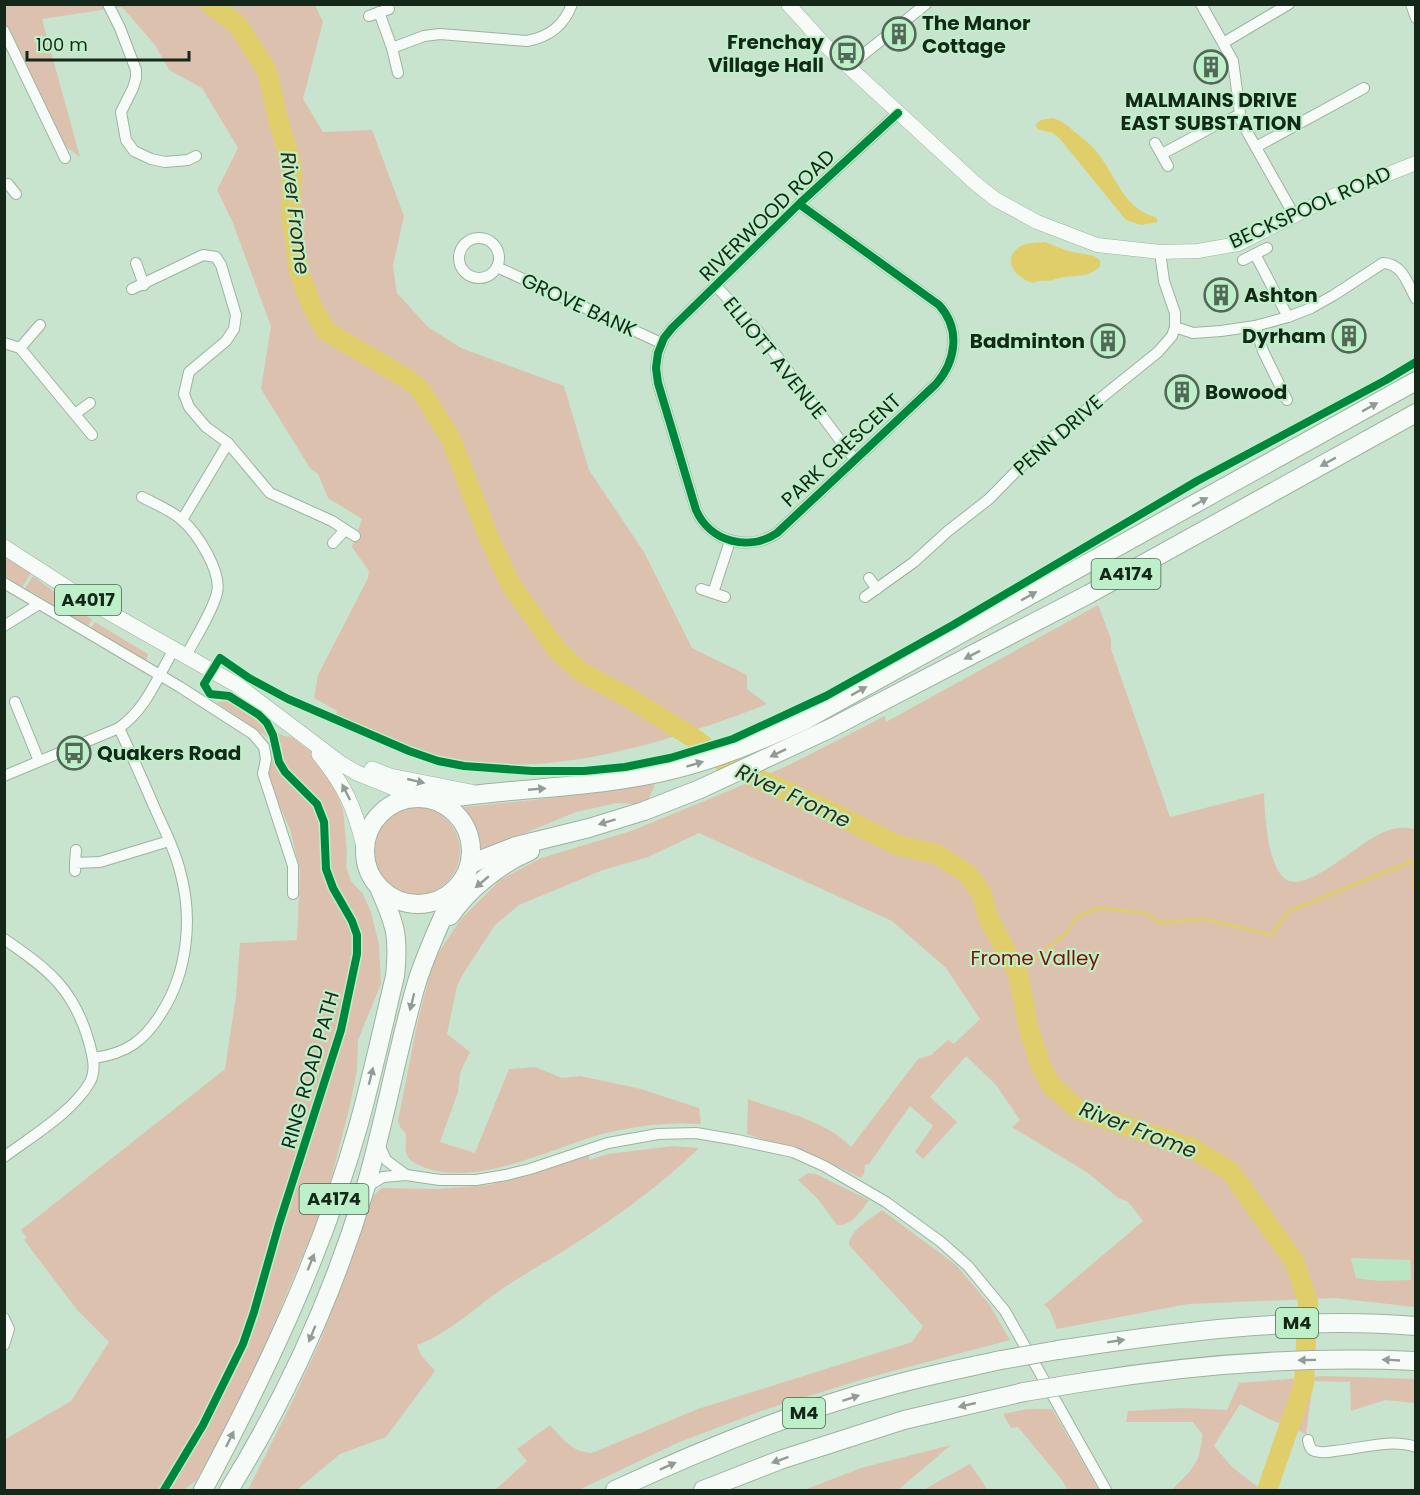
<svg xmlns="http://www.w3.org/2000/svg" width="1420" height="1495" font-family="Poppins,sans-serif">
	<rect width="100%" height="100%" fill="#c8e4ce"/>
	<polygon fill="#bae6c4" points="1351,1258 1410,1260 1411,1281 1380,1281 1355,1278"/>
	<g fill="#ddc1af" fill-rule="evenodd">
		<path d="M 5,5 L 315,5 L 323,22 L 303,99 L 323,132 L 372,130 L 404,216 L 393,266 L 397,293 L 428,327 L 461,348 L 564,386 L 589,470 L 644,552 L 692,648 L 747,675 L 747,689 L 767,704 C 672,741 545,782 442,757 C 406,748 370,733 336,716 L 337,711 L 314,698 L 318,675 L 368,578 L 369,571 L 352,547 L 362,519 L 328,498 L 318,474 L 310,468 L 261,389 L 271,326 L 232,221 L 217,190 L 238,148 L 202,88 L 169,70 L 155,45 L 122,7 L 42,19 L 80,157 L 47,132 L 12,48 L 5,53 Z"/>
		<polygon points="5,554 31,573 22,587 5,576"/>
		<polygon points="33,576 92,620 88,626 25,588"/>
		<path d="M 1098,605 L 1111,639 L 1111,649 L 1170,817 L 1264,793 C 1265,813 1267,884 1296,882 C 1315,880 1337,862 1353,851 C 1365,843 1379,832 1393,829 C 1400,827 1408,828 1415,829 L 1415,1307 L 1335,1298 L 1188,1304 L 1057,1329 L 1049,1309 L 1044,1305 L 1143,1221 L 1128,1202 L 1118,1198 L 1088,1173 L 1012,1127 L 1020,1120 L 996,1085 L 966,1056 L 930,1097 L 957,1122 L 923,1159 L 915,1152 L 933,1126 L 910,1106 L 869,1164 L 865,1165 L 864,1174 L 861,1178 L 822,1159 L 747,1134 L 748,1099 C 782,1112 826,1120 851,1147 L 918,1059 L 931,1055 L 948,1040 L 954,1044 L 980,1019 L 946,968 L 892,921 L 699,833 L 648,857 L 603,870 L 519,905 L 495,925 L 463,974 L 457,986 L 447,1034 L 470,1052 L 460,1073 L 458,1092 L 440,1142 L 475,1153 L 509,1069 L 535,1067 L 562,1078 L 580,1076 L 641,1089 L 699,1108 L 701,1124 C 670,1122 641,1125 610,1132 C 556,1145 479,1189 423,1167 C 416,1164 408,1160 406,1153 C 405,1147 406,1139 406,1134 L 400,1127 L 398,1121 L 418,1020 L 434,959 L 461,919 L 500,880 L 541,858 L 631,831 L 714,797 L 787,766 L 885,716 L 886,722 ZM 1351,1258 L 1410,1260 L 1411,1280 L 1380,1281 L 1356,1278 Z"/>
		<polygon points="95,622 148,654 146,661 91,628"/>
		<path d="M 228,701 L 264,725 L 284,736 L 292,737 L 310,751 L 334,787 L 343,809 L 347,853 L 346,867 L 351,881 L 363,894 L 371,912 L 379,945 L 381,984 L 358,1040 L 357,1070 L 350,1105 L 325,1203 L 243,1397 L 196,1481 L 183,1490 L 169,1490 C 200,1442 226,1393 248,1340 L 242,1337 L 188,1447 L 185,1449 L 159,1490 L 5,1490 L 4,1440 L 71,1401 L 109,1342 L 78,1311 L 24,1240 L 27,1238 L 21,1230 L 225,1069 L 236,996 L 240,943 L 297,940 L 300,870 L 290,829 L 269,782 L 269,741 L 271,743 L 277,770 L 281,756 L 279,745 L 216,702 Z"/>
		<polygon points="655,784 649,799 636,804 617,803 576,812 481,851 479,834 464,807 543,799"/>
		<circle cx="416" cy="851" r="44"/>
		<path d="M 673,1146 L 699,1148 C 662,1184 622,1213 579,1241 C 555,1257 529,1271 505,1287 C 475,1307 450,1333 417,1345 L 421,1355 L 435,1371 L 386,1437 L 340,1454 L 297,1490 L 248,1490 L 295,1396 L 321,1339 L 374,1195 L 382,1188 L 438,1189 L 489,1185 L 589,1155 L 589,1160 L 608,1154 Z"/>
		<path d="M 808,1173 L 816,1174 L 869,1200 C 861,1211 852,1226 837,1225 L 818,1199 L 798,1180 Z"/>
		<path d="M 882,1210 L 956,1265 L 989,1304 L 1010,1340 L 867,1378 L 764,1410 L 677,1443 L 579,1490 L 495,1490 L 527,1461 L 517,1449 L 550,1425 C 563,1439 572,1452 592,1453 L 698,1409 L 912,1342 L 923,1326 L 849,1245 C 850,1229 871,1219 882,1210 Z"/>
		<path d="M 1324,1376 L 1415,1379 L 1415,1403 L 1385,1400 L 1351,1411 L 1350,1382 L 1313,1381 L 1306,1434 L 1269,1419 L 1240,1404 L 1214,1446 L 1232,1467 L 1258,1487 L 1291,1490 L 1172,1490 C 1191,1470 1201,1464 1202,1434 L 1193,1422 L 1126,1422 L 1128,1411 L 1183,1408 L 1227,1410 L 1239,1383 Z"/>
		<polygon points="1027,1409 1052,1409 1099,1490 1068,1490 1061,1479 1018,1427 1011,1428 1003,1414"/>
		<polygon points="951,1445 898,1490 804,1490 861,1468"/>
		<polygon points="970,1464 988,1490 923,1490"/>
	</g>
	<g fill="#e0ce6b">
		<path d="M 1052,118 C 1062,120 1068,126 1076,133 C 1085,140 1093,146 1100,156 C 1117,179 1125,210 1156,217 L 1158,222 L 1141,225 L 1126,220 L 1060,139 L 1053,133 L 1037,129 L 1036,124 L 1041,120 Z"/>
		<path d="M 1045,242 L 1068,251 L 1094,256 L 1100,260 L 1100,266 C 1090,277 1079,275 1065,277 C 1059,277 1053,281 1047,281 C 1041,281 1038,280 1033,283 C 1015,278 1000,259 1021,246 C 1028,242 1037,243 1045,242 Z"/>
	</g>
	<g fill="none" stroke-linecap="round" stroke-linejoin="round">
		<polyline stroke="#e0ce6b" stroke-width="3" points="1018,974 1065,934 1077,917 1098,908 1145,913 1161,923 1205,919 1271,935 1289,911 1415,860 1414,891 1416,891"/>
		<polyline stroke="#e0ce6b" stroke-width="20" points="210,4 238,25 267,71 280,127 292,166 291,216 299,272 312,306 326,331 406,378 420,389 451,439 489,538 511,585 557,650 581,672 628,697 698,741 726,764 823,808 897,845 936,854 968,874 982,894 988,917 1018,974 1029,1030 1041,1066 1052,1086 1079,1110 1192,1148 1230,1171 1294,1261 1308,1302 1304,1384 1267,1490"/>
		<g stroke="#9db2a1" stroke-width="12">
			<g id="street">
				<polyline points="108,4 120,28 136,70 136,78 133,88 121,112 126,140 134,151 151,159 165,162 188,160 196,156"/>
				<polyline points="1201,4 1233,61 1241,121 1294,215"/>
				<polyline points="1411,4 1416,18"/>
				<polyline points="379,12 392,48 398,73"/>
				<polyline points="369,16 389,9"/>
				<polyline points="4,31 65,158"/>
				<polyline points="1223,43 1289,4"/>
				<path d="M 392,48 L 424,36 L 440,34 L 527,41 C 549,37 564,26 572,4"/>
				<polyline points="849,66 926,4"/>
				<polyline points="1155,143 1168,166"/>
				<polyline points="1256,147 1364,88"/>
				<polyline points="1162,154 1214,126 1239,115"/>
				<polyline points="8,184 16,194"/>
				<path d="M 799,204 L 939,305 C 961,329 956,361 936,384 L 777,533 C 749,552 710,542 696,510 L 658,383 L 656,368 L 658,353 L 664,338 L 672,328 L 799,204 L 898,113"/>
				<circle cx="479" cy="258" r="20"/>
				<polyline points="1255,254 1288,317"/>
				<polyline points="1243,260 1267,248"/>
				<polyline points="136,263 144,285"/>
				<polyline points="497,267 661,343"/>
				<polyline points="716,286 758,331 855,460"/>
				<polyline points="132,289 203,255 216,257 221,265 236,315 234,329 226,341 189,372 184,394 189,407 206,427 228,443 270,493 332,521 355,536"/>
				<polyline points="1255,326 1263,351 1287,400"/>
				<path d="M 1175,327 L 1193,333 L 1221,331 L 1255,326 L 1288,317 L 1311,308 L 1334,295 L 1383,263 C 1403,264 1407,283 1416,299"/>
				<polyline points="4,343 20,348 92,435"/>
				<polyline points="20,348 40,325"/>
				<polyline points="75,414 90,403"/>
				<path d="M 142,497 C 155,504 171,510 182,520 C 198,534 222,572 217,593 C 212,613 195,638 186,656"/>
				<polyline points="182,520 228,443"/>
				<polyline points="333,543 345,530"/>
				<polyline points="869,578 877,589"/>
				<polyline points="4,583 180,687 253,734 264,747 266,759 263,774 293,866 293,894"/>
				<polyline points="701,589 725,597"/>
				<polyline points="713,593 730,541"/>
				<polyline points="865,597 914,562 948,531 989,499 1040,447 1158,352 1172,336 1175,327 1175,313 1164,281 1160,252"/>
				<polyline points="4,626 39,604"/>
				<polyline points="15,702 39,761"/>
				<path d="M 4,776 L 119,728 C 147,708 157,678 174,649"/>
				<polyline points="75,863 76,850"/>
				<polyline points="75,871 75,863 100,862 169,841"/>
				<path d="M 4,939 C 48,969 74,989 89,1042 C 92,1054 97,1069 90,1082 C 73,1112 32,1136 4,1157"/>
				<path d="M 93,1058 C 127,1054 145,1040 162,1012 C 188,971 193,917 180,871 C 175,850 165,831 156,811 C 144,783 132,756 119,728"/>
				<polyline points="378,1142 386,1160 406,1175"/>
				<polyline points="365,1188 383,1177 406,1175 440,1180 476,1180 506,1175 530,1169 608,1143 658,1134 696,1133 737,1140 793,1152 824,1166 886,1202 941,1242 968,1266 1005,1311 1106,1490"/>
				<polyline points="4,1318 9,1329 4,1345"/>
				<path d="M 1308,1440 C 1309,1445 1310,1450 1315,1451 C 1321,1453 1329,1452 1334,1451 C 1360,1449 1390,1438 1416,1447"/>
			</g>
		</g>
		<g stroke="#9db2a1" stroke-width="15">
			<polyline id="secondary" points="788,4 825,45 975,183 995,199 1037,222 1097,245 1160,252 1198,251 1238,244 1333,196 1416,163"/>
		</g>
		<g stroke="#9db2a1" stroke-width="16">
			<g id="primary">
				<polyline points="4,547 80,596 237,685 340,763 357,773 419,798"/>
				<path d="M 319,754 C 345,786 355,808 364,847"/>
				<polyline points="372,769 390,776 471,792"/>
			</g>
		</g>
		<g stroke="#9db2a1" stroke-width="20">
			<g id="highway">
				<circle cx="418" cy="851" r="53"/>
				<path d="M 435,800 C 514,787 597,789 675,769 C 721,758 765,739 807,719 L 1416,381"/>
				<polyline points="470,864 516,846 589,828 644,811 700,789 831,728 1089,594 1416,413"/>
				<path d="M 450,916 C 469,888 500,864 530,851"/>
				<path d="M 1058,1350 C 1176,1332 1296,1316 1416,1326"/>
				<path d="M 1085,1382 C 1195,1364 1304,1356 1416,1361"/>
				<path d="M 203,1490 C 265,1374 322,1254 358,1127 C 372,1077 383,1026 395,976 C 399,937 396,926 380,890"/>
				<path d="M 229,1490 C 287,1396 333,1295 365,1189 C 385,1121 397,1050 417,982 C 427,950 442,920 455,889"/>
				<path d="M 615,1490 C 705,1448 798,1410 893,1385 C 929,1375 965,1368 1001,1360"/>
				<polyline points="703,1490 780,1460 904,1420 1024,1392"/>
			</g>
		</g>
		<use href="#street" stroke="#f7fbf8" stroke-width="10"/>
		<use href="#secondary" stroke="#f7fbf8" stroke-width="14"/>
		<use href="#primary" stroke="#f7fbf8" stroke-width="15"/>
		<use href="#highway" stroke="#f7fbf8" stroke-width="18"/>
		<g stroke="#9db2a1" stroke-width="20" stroke-linecap="butt">
			<g id="highway-bridge">
				<polyline points="1001,1360 1058,1350"/>
				<polyline points="1024,1392 1085,1382"/>
			</g>
		</g>
		<use href="#highway-bridge" stroke="#f7fbf8" stroke-width="18"/>
		<g stroke="#bdefc8" stroke-width="11">
			<g id="cycleway">
				<path d="M 799,204 L 939,305 C 961,329 956,361 936,384 L 777,533 C 749,552 710,542 696,510 L 658,383 L 656,368 L 658,353 L 664,338 L 672,328 L 799,204 L 898,113"/>
				<polyline points="164,1490 203,1425 243,1344 254,1312 279,1224 341,1030 357,954 357,935 352,921 333,888 326,869 324,822 317,804 285,772 279,762 273,735 267,723 259,715 229,696 210,694 204,684 220,658 249,678 288,699 409,751 438,761 464,766 532,771 584,771 625,767 670,758 733,739 826,696 953,625 1197,481 1386,380 1416,362"/>
			</g>
		</g>
		<use href="#cycleway" stroke="#00873e" stroke-width="8"/>
	</g>
	<defs><path id="oneway-solid" d="M-6-.8H1V-3.2L6.5 0L1 3.2V.8H-6Z" transform="scale(1.5)"/></defs>
	<g fill="#919c94">
		<use href="#oneway-solid" transform="translate(1370 407) rotate(-29)"/>
		<use href="#oneway-solid" transform="translate(1328 462) rotate(151)"/>
		<use href="#oneway-solid" transform="translate(1200 502) rotate(-29)"/>
		<use href="#oneway-solid" transform="translate(1029 596) rotate(-29)"/>
		<use href="#oneway-solid" transform="translate(972 655) rotate(153)"/>
		<use href="#oneway-solid" transform="translate(859 691) rotate(-29)"/>
		<use href="#oneway-solid" transform="translate(778 753) rotate(154)"/>
		<use href="#oneway-solid" transform="translate(695 764) rotate(-17)"/>
		<use href="#oneway-solid" transform="translate(416 781) rotate(13)"/>
		<use href="#oneway-solid" transform="translate(537 789) rotate(-5)"/>
		<use href="#oneway-solid" transform="translate(346 792) rotate(-117)"/>
		<use href="#oneway-solid" transform="translate(607 822) rotate(163)"/>
		<use href="#oneway-solid" transform="translate(482 882) rotate(140)"/>
		<use href="#oneway-solid" transform="translate(412 1002) rotate(104)"/>
		<use href="#oneway-solid" transform="translate(371 1076) rotate(-76)"/>
		<use href="#oneway-solid" transform="translate(311 1262) rotate(-68)"/>
		<use href="#oneway-solid" transform="translate(312 1334) rotate(112)"/>
		<use href="#oneway-solid" transform="translate(1116 1341) rotate(-9)"/>
		<use href="#oneway-solid" transform="translate(1307 1360) rotate(179)"/>
		<use href="#oneway-solid" transform="translate(1391 1360) rotate(-177)"/>
		<use href="#oneway-solid" transform="translate(851 1398) rotate(-18)"/>
		<use href="#oneway-solid" transform="translate(967 1405) rotate(167)"/>
		<use href="#oneway-solid" transform="translate(230 1439) rotate(-64)"/>
		<use href="#oneway-solid" transform="translate(780 1460) rotate(160)"/>
		<use href="#oneway-solid" transform="translate(668 1466) rotate(-24)"/>
	</g>
	<defs>
		<g id="building-ring" transform="scale(1.725)"><circle r="9.5" fill="#bdefc8" stroke="#536958" stroke-width="1.5"/><path d="M-4-6H4V6H1V3H-1V6H-4ZM-2.5-4.3h1.7v1.8h-1.7ZM.8-4.3h1.7v1.8H.8ZM-2.5-1h1.7V.8h-1.7ZM.8-1h1.7V.8H.8Z" fill="#536958"/></g>
		<g id="bus-ring" transform="scale(1.725)"><circle r="9.5" fill="#bdefc8" stroke="#536958" stroke-width="1.5"/><path d="M-5-6H5V4H4V6H2V4H-2V6H-4V4H-5ZM-3.5-4V0h7V-4ZM-3.5 1.2v1.5H-2V1.2ZM2 1.2v1.5H3.5V1.2Z" fill="#536958"/></g>
	</defs>
	<g fill-rule="evenodd">
		<use href="#building-ring" x="899" y="34"/>
		<use href="#bus-ring" x="847" y="53"/>
		<use href="#building-ring" x="1211" y="67"/>
		<use href="#building-ring" x="1221" y="295"/>
		<use href="#building-ring" x="1349" y="336"/>
		<use href="#building-ring" x="1108" y="341"/>
		<use href="#building-ring" x="1182" y="392"/>
		<use href="#bus-ring" x="74" y="753"/>
	</g>
	<g text-anchor="middle" stroke-width="4.5" stroke-linejoin="round" paint-order="stroke">
		<g fill="#bdefc8" stroke="#47634e" stroke-width="1.5">
			<rect x="1091.5" y="559" width="69" height="30" rx="4.5"/>
			<rect x="55" y="585" width="66" height="30" rx="4.5"/>
			<rect x="299.5" y="1184" width="69" height="30" rx="4.5"/>
			<rect x="1276" y="1308" width="42" height="30" rx="4.5"/>
			<rect x="783" y="1398" width="42" height="30" rx="4.5"/>
		</g>
		<g font-size="18" font-weight="bold" fill="#142719">
			<text x="1126" y="580">A4174</text>
			<text x="88" y="606">A4017</text>
			<text x="334" y="1205">A4174</text>
			<text x="1297" y="1329">M4</text>
			<text x="804" y="1419">M4</text>
		</g>
		<g font-size="20" font-weight="bold" fill="#142719" stroke="#bdefc8" text-anchor="start">
			<text x="922" y="30">The Manor<tspan x="922" dy="23">Cottage</tspan></text>
			<text x="824" y="49" text-anchor="end">Frenchay<tspan x="824" dy="23">Village Hall</tspan></text>
			<text x="1211" y="107" text-anchor="middle">MALMAINS DRIVE<tspan x="1211" dy="23">EAST SUBSTATION</tspan></text>
			<text x="1244" y="302">Ashton</text>
			<text x="1326" y="343" text-anchor="end">Dyrham</text>
			<text x="1085" y="348" text-anchor="end">Badminton</text>
			<text x="1205" y="399">Bowood</text>
			<text x="97" y="760">Quakers Road</text>
		</g>
		<g font-size="20" fill="#142719" stroke="#bdefc8">
			<text transform="translate(1310 207) rotate(-24)" y="7">BECKSPOOL ROAD</text>
			<text transform="translate(767 215) rotate(-44)" y="7">RIVERWOOD ROAD</text>
			<text transform="translate(579 305) rotate(25)" y="7">GROVE BANK</text>
			<text transform="translate(775 358) rotate(51)" y="7">ELLIOTT AVENUE</text>
			<text transform="translate(1058 435) rotate(-41)" y="7">PENN DRIVE</text>
			<text transform="translate(841 450) rotate(-43)" y="7">PARK CRESCENT</text>
			<text transform="translate(310 1070) rotate(-74)" y="7">RING ROAD PATH</text>
		</g>
		<g font-size="20" fill="#7e1303" stroke="#bdefc8">
			<text x="1035" y="965">Frome Valley</text>
		</g>
		<g font-size="21" font-style="italic" fill="#332c17" stroke="#bdefc8">
			<text transform="translate(295 213) rotate(83)" y="7">River Frome</text>
			<text transform="translate(793 796) rotate(25)" y="7">River Frome</text>
			<text transform="translate(1138 1130) rotate(21)" y="7">River Frome</text>
		</g>
	</g>
	<rect width="1420" height="1495" fill="none" stroke="#142719" stroke-width="12"/>
	<path d="M27 51v9h162v-9" fill="none" stroke="#142719" stroke-width="3"/>
	<text x="36" y="51" font-size="18" fill="#142719" stroke="#bdefc8" stroke-width="4.5" paint-order="stroke">100 m</text>
</svg>
